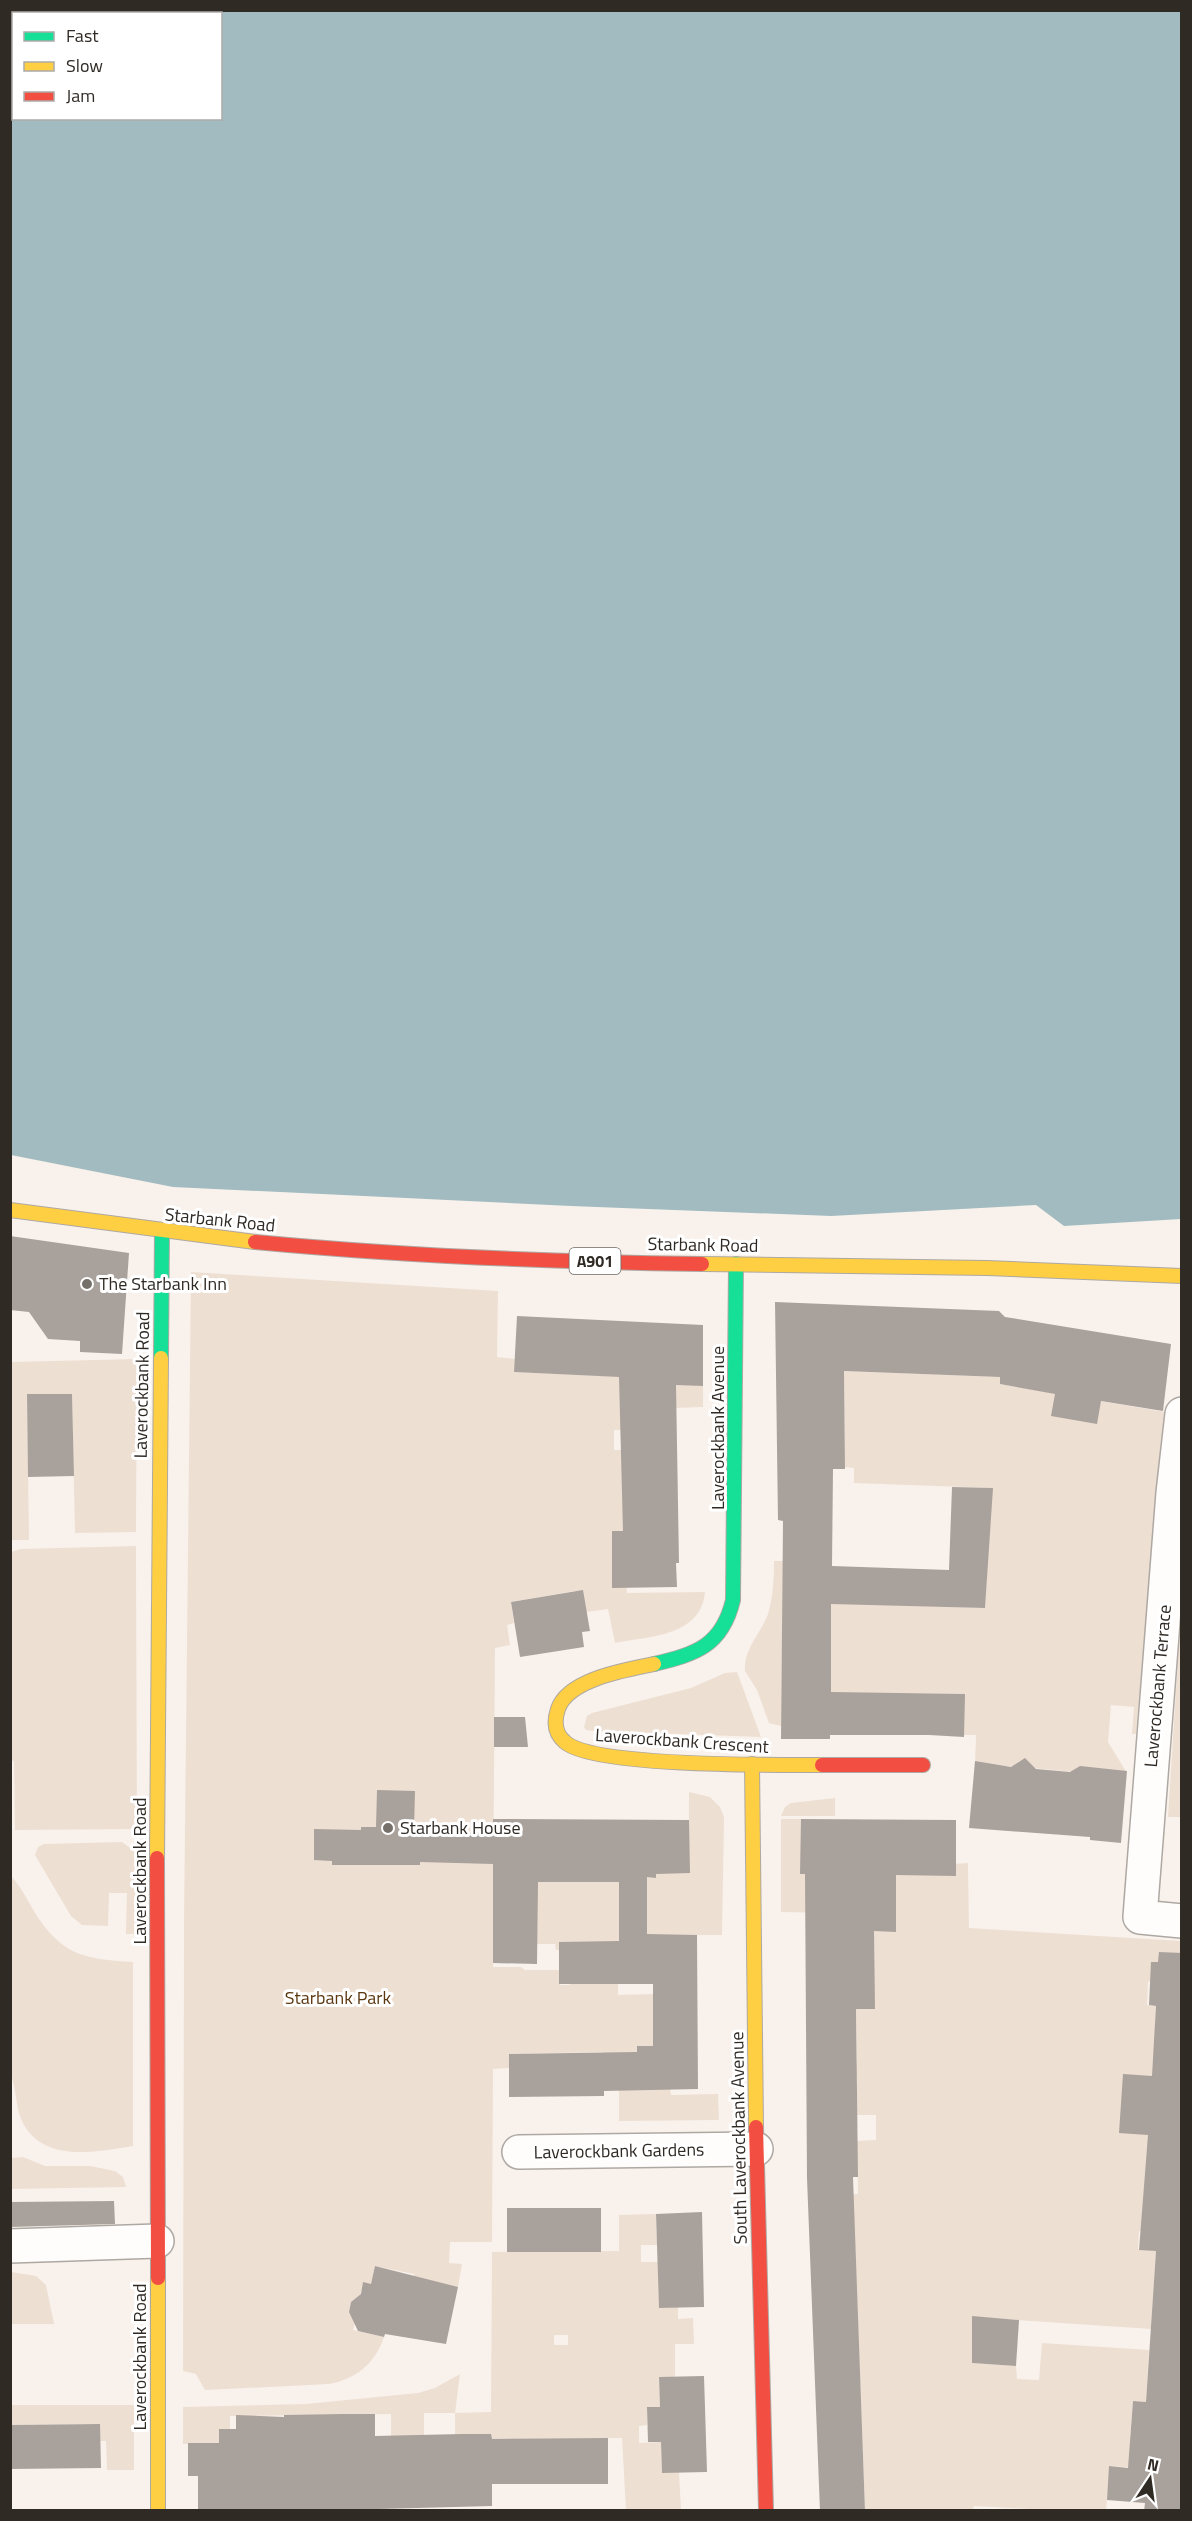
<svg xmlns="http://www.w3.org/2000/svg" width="1192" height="2521" font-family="'Titillium Web',sans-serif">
	<rect width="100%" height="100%" fill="#f9f2ec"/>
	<g fill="#eedfd3" fill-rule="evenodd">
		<path d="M 191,1272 L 498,1291 L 497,1357 L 515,1359 L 514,1372 L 624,1377 L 703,1386 L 703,1407 L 645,1409 L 621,1430 L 614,1430 L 614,1450 L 634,1450 L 636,1510 L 623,1531 L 612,1532 L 612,1552 L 623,1551 L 627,1593 L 705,1592 C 701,1637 649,1636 615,1643 L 608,1609 L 579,1613 L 575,1591 L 511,1602 L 514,1623 L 507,1625 L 510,1645 L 495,1648 L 493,1902 L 519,1903 L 530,1861 L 573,1882 L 616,1882 L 616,1862 L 642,1877 L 656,1877 L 656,1861 L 677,1873 L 689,1873 L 689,1792 L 710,1797 L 720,1807 L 724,1817 L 722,1935 L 668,1935 L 647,1950 L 647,1922 L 620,1922 L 619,1950 L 556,1950 L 555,1944 L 537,1944 L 537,1923 L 493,1946 L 493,1967 L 521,1967 L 525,1970 L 559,1970 L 560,1985 L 570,1985 L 570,1970 L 607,1984 L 618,1984 L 618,1995 L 653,1994 L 653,2046 L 637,2046 L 670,2089 L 671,2095 L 718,2094 L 719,2120 L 619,2121 L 619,2067 L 604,2066 L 603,2052 L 509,2054 L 509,2068 L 493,2069 L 492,2242 L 450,2242 L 449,2263 L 462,2264 L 458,2287 L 426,2280 L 413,2281 L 414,2274 L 375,2266 L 371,2284 L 363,2283 L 360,2298 L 356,2298 L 351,2302 L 349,2312 L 356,2319 L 353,2330 L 384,2337 C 375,2364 356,2379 329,2384 L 205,2390 L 196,2374 L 183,2371 L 184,1922 Z"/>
		<polygon points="137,1359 136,1532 75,1533 72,1394 27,1394 29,1540 11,1540 10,1362"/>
		<polygon points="844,1371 1000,1377 1000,1384 1165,1412 1136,1734 1132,1734 1134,1707 1111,1705 1108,1742 1127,1773 1075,1772 1032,1768 1028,1761 1019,1761 1014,1767 975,1764 976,1735 964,1735 964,1694 859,1693 831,1708 831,1603 985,1608 992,1488 854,1483 854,1468 845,1467"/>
		<polygon points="136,1546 137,1829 15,1830 14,1761 10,1760 11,1552 21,1549"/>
		<path d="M 774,1561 L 783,1561 L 781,1726 L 769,1723 L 757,1690 L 745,1671 C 743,1650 761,1633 768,1614 C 773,1597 774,1579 774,1561 Z"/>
		<polygon points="1181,1613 1181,1817 1168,1817"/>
		<polygon points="737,1672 761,1737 595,1731 586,1730 584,1727 587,1716 592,1713 691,1688 725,1673"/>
		<polygon points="835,1798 835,1816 781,1816 785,1807 791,1803"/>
		<polygon points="781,1819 801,1819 801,1874 968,1863 969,1928 1181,1941 1179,1964 1148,1982 1147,2005 1156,2006 1155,2029 1175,2031 1157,2135 1157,2232 1139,2231 1138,2249 1156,2251 1151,2329 972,2317 972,2363 1016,2366 1017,2379 1039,2380 1042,2343 1149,2350 1146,2402 1133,2401 1130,2437 1148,2469 1110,2466 1106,2510 1047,2510 974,2506 973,2510 865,2510 853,2194 858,2194 857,2141 876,2140 876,2115 857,2115 857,2078 836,2078 857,2062 856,2009 833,1913 781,1912"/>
		<polygon points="122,1842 130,1848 136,1848 136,1934 126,1934 127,1893 109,1893 108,1926 82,1925 71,1916 35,1855 38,1847 44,1844"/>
		<path d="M 11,1876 C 23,1889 29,1904 39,1919 C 66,1958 90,1959 133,1962 L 133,2146 C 95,2152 41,2164 21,2119 C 15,2104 17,2088 10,2073 Z"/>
		<polygon points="23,2157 45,2166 90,2166 115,2171 123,2177 126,2187 11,2189 11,2158"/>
		<path d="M 656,2214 L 657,2245 L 641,2245 L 641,2262 L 658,2262 L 659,2308 L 678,2307 L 678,2319 L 693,2318 L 694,2344 L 675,2344 L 675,2377 L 659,2377 L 660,2407 L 647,2407 L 647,2425 L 639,2426 L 639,2443 L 661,2442 L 662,2473 L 679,2472 L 681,2510 L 626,2510 L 622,2438 L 492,2439 L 455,2444 L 455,2413 L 424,2413 L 424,2435 L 391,2445 L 391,2414 L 230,2416 L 230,2429 L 219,2429 L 219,2443 L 183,2444 L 183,2407 L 306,2404 L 418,2393 L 435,2388 L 460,2374 L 455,2413 L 491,2412 L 492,2252 L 619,2251 L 619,2215 ZM 554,2335 L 568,2335 L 568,2345 L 554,2345 Z"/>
		<polygon points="11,2272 36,2276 46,2285 54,2324 11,2324"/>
		<polygon points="10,2405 134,2405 134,2470 107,2470 106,2441 100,2441 100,2424 11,2425"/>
	</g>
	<path fill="#a2bbc0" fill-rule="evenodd" d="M 10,11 L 1181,11 L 1181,1219 L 1064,1226 L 1036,1205 L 831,1216 L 571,1206 L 173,1187 L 11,1155 ZM 14,14 L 220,14 L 220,118 L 14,118 Z"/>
	<g fill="#a9a19b">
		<polygon points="10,1236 129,1253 122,1354 80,1352 80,1341 48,1339 29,1312 10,1310"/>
		<polygon points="775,1302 999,1311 1005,1317 1171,1344 1163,1411 1101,1401 1097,1424 1051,1416 1055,1394 1000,1384 1000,1377 844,1371 845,1469 833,1469 832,1566 949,1570 952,1487 993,1488 985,1608 831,1604 831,1692 965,1694 964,1737 929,1735 830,1735 830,1739 781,1739 783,1521 778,1520"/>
		<polygon points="517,1316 703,1325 703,1386 676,1385 679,1563 676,1563 677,1587 612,1588 612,1531 623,1531 619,1377 514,1372"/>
		<polygon points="27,1394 72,1394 74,1476 28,1477"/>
		<polygon points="583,1590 590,1631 582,1632 584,1647 520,1657 511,1602"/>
		<polygon points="494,1717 525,1717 528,1747 494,1747"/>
		<polygon points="1025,1758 1036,1769 1070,1772 1080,1766 1127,1771 1121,1843 1090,1840 1090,1837 969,1828 975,1761 1011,1767"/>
		<polygon points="377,1790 415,1791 414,1830 419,1831 493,1833 493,1819 689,1820 690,1873 656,1874 656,1878 647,1877 647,1934 697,1935 698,2089 604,2091 604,2096 509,2097 509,2054 637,2052 637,2046 653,2046 653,1984 559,1984 559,1942 619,1941 619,1882 538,1882 537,1964 493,1963 493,1864 420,1862 420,1865 332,1865 332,1861 314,1860 314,1829 361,1830 361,1827 376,1827"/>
		<polygon points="801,1819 956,1820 956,1876 896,1875 896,1932 874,1931 875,2009 856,2009 858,2177 853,2177 865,2511 820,2511 807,2178 805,1874 800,1874"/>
		<polygon points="1159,1952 1182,1953 1182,2511 1144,2511 1145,2503 1107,2500 1109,2466 1128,2468 1133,2401 1146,2402 1156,2251 1139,2250 1148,2135 1119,2133 1123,2074 1152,2076 1156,2006 1149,2005 1151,1962 1158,1962"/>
		<polygon points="114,2201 115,2224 10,2227 10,2202"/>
		<rect x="507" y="2208" width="94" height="44"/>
		<polygon points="702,2212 704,2307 659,2308 656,2214"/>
		<polygon points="375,2266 458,2287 446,2344 385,2334 384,2337 358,2331 349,2312 351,2302 361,2294 363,2282 371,2284"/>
		<polygon points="972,2316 1019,2320 1016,2366 972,2363"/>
		<polygon points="704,2376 707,2472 662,2473 661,2442 648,2442 647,2407 660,2407 659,2377"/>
		<polygon points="343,2414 375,2414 375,2436 462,2434 491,2434 492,2439 608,2438 608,2484 492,2484 492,2506 379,2509 198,2509 198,2476 188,2476 188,2443 219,2443 219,2429 236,2429 236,2415 284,2417 284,2415"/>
		<polygon points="100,2424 101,2468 10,2469 10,2425"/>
	</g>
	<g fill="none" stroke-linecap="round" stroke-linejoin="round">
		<g stroke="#aea8a3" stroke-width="36">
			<g id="street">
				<polyline points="1182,1414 1173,1493 1140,1917 1182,1921"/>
				<polyline points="519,2152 756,2149"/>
				<polyline points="10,2246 157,2241"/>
			</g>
		</g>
		<g stroke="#aea8a3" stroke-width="16">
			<g id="fast">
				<polyline points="161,1358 162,1232"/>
				<path d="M 654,1664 C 696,1654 722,1646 733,1600 L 736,1264"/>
			</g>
		</g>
		<g stroke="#aea8a3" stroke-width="16">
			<g id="slow">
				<polyline points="10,1210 255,1242"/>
				<polyline points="702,1264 987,1268 1182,1276"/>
				<path d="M 654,1664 C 626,1670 568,1679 558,1709 C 554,1721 554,1733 565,1742 C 592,1767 778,1765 822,1765"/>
				<polyline points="752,1764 756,2127"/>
				<polyline points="157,1858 161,1358"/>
				<polyline points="158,2278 158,2510"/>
			</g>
		</g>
		<g stroke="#aea8a3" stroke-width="16">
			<g id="jam">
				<path d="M 255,1242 C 403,1256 552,1262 702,1264"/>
				<polyline points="822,1765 923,1765"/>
				<polyline points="157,1858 158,2278"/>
				<polyline points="756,2127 766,2510"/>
			</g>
		</g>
		<use href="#street" stroke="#fefdfc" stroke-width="33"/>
		<use href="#fast" stroke="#16e098" stroke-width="14"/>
		<use href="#slow" stroke="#ffcf43" stroke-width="14"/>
		<use href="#jam" stroke="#f24e42" stroke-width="14"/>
	</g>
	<g fill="#76706b" stroke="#fff" stroke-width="2">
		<circle cx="87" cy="1284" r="6"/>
		<circle cx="388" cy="1828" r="6"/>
	</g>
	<g text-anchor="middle" stroke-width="6" stroke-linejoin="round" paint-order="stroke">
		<rect fill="#fff" stroke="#6e6a66" stroke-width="1.5" x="569.5" y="1248" width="51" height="26" rx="4.5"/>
		<g font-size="16" font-weight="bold" fill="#302a25">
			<text x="595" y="1267">A901</text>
		</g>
		<g font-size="18" fill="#302a25" stroke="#fff">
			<text transform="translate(220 1220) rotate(6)" y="6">Starbank Road</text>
			<text transform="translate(703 1245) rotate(1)" y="6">Starbank Road</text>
			<text transform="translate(142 1385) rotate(-89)" y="6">Laverockbank Road</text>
			<text transform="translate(718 1428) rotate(-90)" y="6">Laverockbank Avenue</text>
			<text transform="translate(1158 1686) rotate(-85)" y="6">Laverockbank Terrace</text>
			<text transform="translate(682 1741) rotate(4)" y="6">Laverockbank Crescent</text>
			<text transform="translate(140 1871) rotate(-90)" y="6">Laverockbank Road</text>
			<text transform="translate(739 2138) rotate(-91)" y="6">South Laverockbank Avenue</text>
			<text transform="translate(619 2151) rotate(-1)" y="6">Laverockbank Gardens</text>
			<text transform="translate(140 2357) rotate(-90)" y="6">Laverockbank Road</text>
		</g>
		<g font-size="18" fill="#302a25" stroke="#fff" text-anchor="start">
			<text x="99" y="1290">The Starbank Inn</text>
			<text x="400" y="1834">Starbank House</text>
		</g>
		<g font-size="18" fill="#5b370f" stroke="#fff">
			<text x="338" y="2004">Starbank Park</text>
		</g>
	</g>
	<rect width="1192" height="2521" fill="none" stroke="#302a25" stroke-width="24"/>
	<rect x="12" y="12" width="210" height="108" fill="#ffffff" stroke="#acaaa8" stroke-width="1.5"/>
	<rect x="24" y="32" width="30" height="9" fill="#16e098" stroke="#acaaa8" stroke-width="1.5"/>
	<text x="66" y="42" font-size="18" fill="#302a25">Fast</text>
	<rect x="24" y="62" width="30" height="9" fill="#ffcf43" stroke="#acaaa8" stroke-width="1.5"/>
	<text x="66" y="72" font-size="18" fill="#302a25">Slow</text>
	<rect x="24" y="92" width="30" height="9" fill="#f24e42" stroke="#acaaa8" stroke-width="1.5"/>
	<text x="66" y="102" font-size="18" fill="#302a25">Jam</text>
	<g transform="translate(1150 2479) rotate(13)" stroke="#ffffff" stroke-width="4.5" paint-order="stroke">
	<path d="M0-4.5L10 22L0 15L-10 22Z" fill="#302a25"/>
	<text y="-9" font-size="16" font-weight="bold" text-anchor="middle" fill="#302a25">N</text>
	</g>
</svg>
